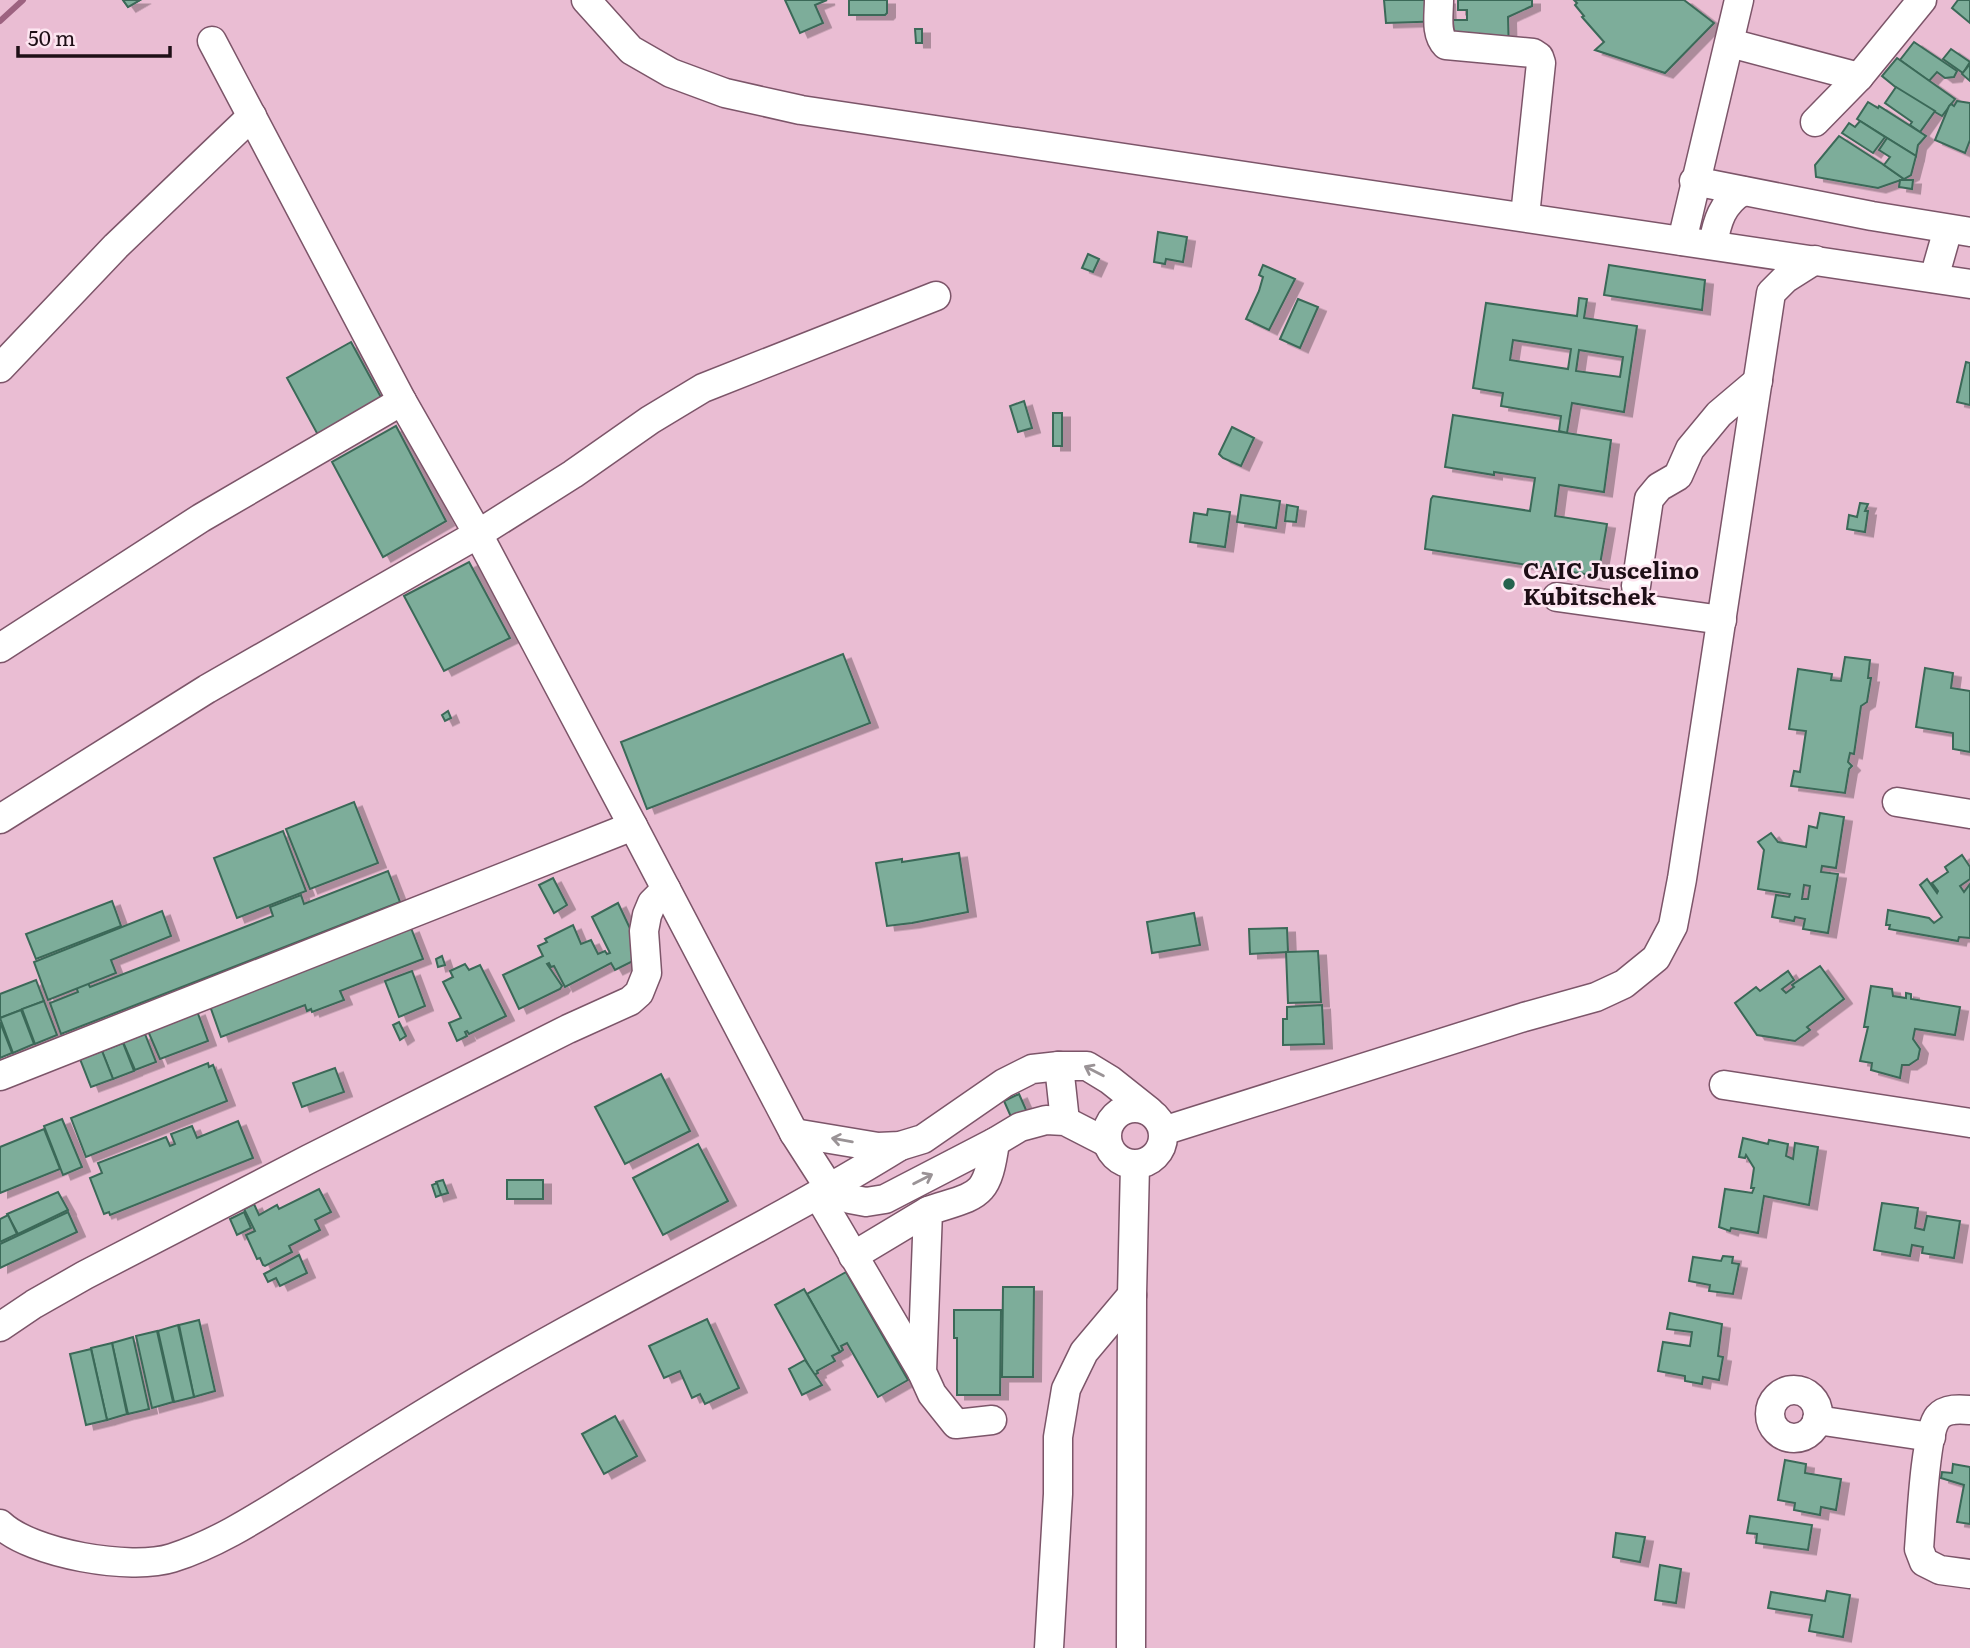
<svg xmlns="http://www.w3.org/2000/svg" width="1970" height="1648" font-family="Literata,serif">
	<defs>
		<filter id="shadow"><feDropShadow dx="8" dy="4.5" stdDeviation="0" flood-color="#0004"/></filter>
	</defs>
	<rect width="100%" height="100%" fill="#eabdd3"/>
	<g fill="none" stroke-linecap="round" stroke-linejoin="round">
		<polyline stroke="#9d6280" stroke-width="6" points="0,21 23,0"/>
	</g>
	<g fill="#7dad9a" stroke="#3b6958" stroke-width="2" fill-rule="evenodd" filter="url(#shadow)">
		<polygon points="123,0 140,0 128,7"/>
		<polygon points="123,0 140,0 128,7"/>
		<polygon points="785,0 827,0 815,5 823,23 800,33"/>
		<polygon points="849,0 887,0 887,13 885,15 849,15"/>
		<polygon points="1384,0 1447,0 1448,20 1467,20 1467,10 1458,10 1458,0 1532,0 1532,6 1508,17 1509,55 1449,51 1447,21 1386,23"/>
		<polygon points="1574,0 1684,0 1714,23 1665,73 1595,50 1604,42 1582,17 1584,16 1575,5 1577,3"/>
		<polygon points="1958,0 1970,0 1970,23 1952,8"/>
		<polygon points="915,29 922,29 922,43 916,43"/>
		<polygon points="1914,42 1957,71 1954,77 1945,78 1937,72 1929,81 1900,60"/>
		<polygon points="1951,49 1970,62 1963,73 1943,59"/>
		<polygon points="1897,58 1955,99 1942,116 1904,94 1882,76"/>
		<polygon points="1970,64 1970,81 1962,74"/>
		<polygon points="1896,87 1935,111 1920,132 1910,125 1912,122 1885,103"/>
		<polygon points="1957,101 1970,103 1970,140 1965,153 1935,140 1949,106 1951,104 1954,106"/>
		<polygon points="1868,102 1878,108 1879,106 1926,136 1918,145 1916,156 1857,119"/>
		<polygon points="1860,121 1885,137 1873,153 1842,133 1849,123 1855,127"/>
		<polygon points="1839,136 1884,165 1904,179 1878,188 1816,177 1815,165"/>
		<polygon points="1887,138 1916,156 1911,175 1904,179 1884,165 1890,157 1879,150"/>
		<polygon points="1900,180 1913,180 1912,189 1899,187"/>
		<polygon points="1158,232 1187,237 1183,262 1166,259 1165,264 1154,262"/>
		<polygon points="1088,254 1099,259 1093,272 1082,268"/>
		<polygon points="1263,265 1295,279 1269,330 1246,319 1259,291 1263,277 1259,275"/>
		<polygon points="1609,265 1705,280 1702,310 1604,295"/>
		<path d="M 1579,298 L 1587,299 L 1584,318 L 1637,326 L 1624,412 L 1572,403 L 1567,433 L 1559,431 L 1561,416 L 1501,406 L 1503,393 L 1473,388 L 1486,303 L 1577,316 ZM 1513,340 L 1571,349 L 1568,369 L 1510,360 ZM 1579,350 L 1623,357 L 1620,377 L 1576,371 Z"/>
		<polygon points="1298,299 1318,307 1300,348 1280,339"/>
		<polygon points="351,342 382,399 318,435 287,378"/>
		<polygon points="1966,362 1970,363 1970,405 1957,402"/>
		<polygon points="1024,401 1032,428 1018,432 1010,406"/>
		<rect x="1053" y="413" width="9" height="33"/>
		<polygon points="1453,415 1611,440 1604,492 1559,485 1555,516 1607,524 1598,576 1425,549 1431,499 1433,496 1530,511 1535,478 1494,472 1494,475 1445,467"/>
		<polygon points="396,426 446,521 383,557 332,462"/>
		<polygon points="1232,427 1254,438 1241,466 1223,458 1219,454"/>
		<polygon points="1241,495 1280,501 1276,528 1237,522"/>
		<polygon points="1860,503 1868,504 1865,511 1868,511 1865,532 1847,529 1849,515 1857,517"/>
		<polygon points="1287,505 1298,507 1296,522 1285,521"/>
		<polygon points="1208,509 1230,512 1225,547 1190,542 1194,513 1207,515"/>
		<polygon points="469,562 510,638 444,671 404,596"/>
		<polygon points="843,654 870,723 647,809 621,742"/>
		<polygon points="1845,657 1870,660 1868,678 1871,678 1867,702 1861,706 1854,754 1850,753 1848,762 1852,766 1849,769 1845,793 1791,786 1794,771 1800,772 1806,731 1789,729 1798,669 1832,674 1831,680 1841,681"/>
		<polygon points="1925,668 1953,673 1951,688 1970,691 1970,752 1953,749 1953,733 1916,727"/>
		<polygon points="448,711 451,718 445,721 442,715"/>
		<polygon points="354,802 378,863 310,889 286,829"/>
		<path d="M 1820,813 L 1844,817 L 1836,868 L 1822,866 L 1821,872 L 1838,874 L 1828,933 L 1803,929 L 1805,919 L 1795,917 L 1794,921 L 1772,917 L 1776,895 L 1789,897 L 1790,894 L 1758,889 L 1764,850 L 1758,842 L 1771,833 L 1778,842 L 1806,847 L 1809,826 L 1817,828 ZM 1804,885 L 1810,886 L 1808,899 L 1802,899 Z"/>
		<polygon points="283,831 306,891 237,918 214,858"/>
		<polygon points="959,853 968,912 912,923 887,926 876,863 902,859 902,862"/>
		<polygon points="1962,855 1970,867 1970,879 1960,886 1964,892 1970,884 1970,938 1959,937 1958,941 1889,929 1890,925 1886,925 1888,910 1929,918 1934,923 1942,917 1920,885 1927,879 1937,893 1938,891 1932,883 1948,872 1945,867"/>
		<polygon points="388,871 400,902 61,1034 50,1003 78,992 76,987 88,983 90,987 273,916 270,907 301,895 304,904"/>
		<polygon points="553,878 567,905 554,913 539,885"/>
		<polygon points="112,901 121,926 36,959 26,934"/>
		<polygon points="618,903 643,956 615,970 611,963 565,987 554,966 551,967 549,963 547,964 562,986 560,989 519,1009 503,975 543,956 538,946 547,942 545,939 573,925 581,944 591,940 598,954 605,951 607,954 610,953 592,917"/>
		<polygon points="162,911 171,936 111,960 116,973 48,1000 34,962"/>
		<polygon points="1194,913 1200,945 1152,953 1147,922"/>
		<polygon points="411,928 423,959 340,991 344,1000 312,1012 311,1009 307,1011 305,1005 221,1037 210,1006"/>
		<polygon points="1287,928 1288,952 1250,954 1249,929"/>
		<polygon points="1318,951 1321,1002 1288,1003 1286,952"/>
		<polygon points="442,956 445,965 438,967 436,959"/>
		<polygon points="465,964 469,970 480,965 506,1016 469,1034 467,1031 465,1032 467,1036 457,1041 449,1023 461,1018 443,982 453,977 450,971"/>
		<polygon points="1820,966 1844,999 1807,1027 1810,1030 1795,1041 1757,1035 1735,1003 1756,987 1760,991 1788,971 1794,980 1782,989 1786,993 1794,987 1792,985"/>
		<polygon points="412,971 425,1006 399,1017 385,981"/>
		<polygon points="36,980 44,1001 0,1018 0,994"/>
		<polygon points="1871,986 1892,989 1893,996 1906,998 1906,993 1911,994 1911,999 1960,1007 1955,1035 1915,1029 1913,1039 1920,1049 1918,1059 1909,1065 1902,1065 1900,1078 1871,1070 1872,1063 1860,1061 1868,1027 1864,1027"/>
		<polygon points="44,1001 57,1035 35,1044 22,1009"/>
		<polygon points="1322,1005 1324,1044 1283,1045 1283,1019 1287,1019 1287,1007"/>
		<polygon points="21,1010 34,1044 13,1053 0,1018"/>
		<polygon points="197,1011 208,1041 160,1059 148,1031"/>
		<polygon points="0,1022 12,1053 0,1058"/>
		<polygon points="399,1022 406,1036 400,1040 393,1025"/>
		<polygon points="145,1034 156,1062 135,1070 123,1042"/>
		<polygon points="123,1043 134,1071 113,1079 102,1051"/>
		<polygon points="102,1051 113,1079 91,1087 80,1059"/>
		<polygon points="208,1063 209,1067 213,1065 227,1101 86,1157 71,1118"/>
		<polygon points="335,1068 344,1092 302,1107 293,1083"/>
		<polygon points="661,1074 690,1131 625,1164 595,1107"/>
		<polygon points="1019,1094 1030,1119 1015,1126 1004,1101"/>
		<polygon points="62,1119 82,1167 63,1175 44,1126"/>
		<polygon points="238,1121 253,1158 110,1215 109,1212 104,1214 90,1178 102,1173 98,1163 166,1137 170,1146 175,1144 171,1134 192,1126 197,1138"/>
		<polygon points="44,1129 60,1169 0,1193 0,1147"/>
		<polygon points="1743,1138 1768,1144 1769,1140 1788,1144 1786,1156 1793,1159 1795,1143 1818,1147 1809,1205 1764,1196 1758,1233 1731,1228 1730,1231 1719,1227 1725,1189 1752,1193 1754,1188 1751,1188 1754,1168 1746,1155 1745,1158 1739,1157"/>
		<polygon points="698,1144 728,1201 663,1235 633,1178"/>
		<polygon points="443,1180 448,1193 441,1195 436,1182"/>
		<rect x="507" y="1180" width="36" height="19"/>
		<polygon points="437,1183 441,1195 436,1197 432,1185"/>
		<polygon points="319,1189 331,1212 315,1220 320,1230 289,1246 292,1252 265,1266 263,1265 260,1258 257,1259 246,1235 255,1231 244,1209 254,1204 259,1215 277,1205 279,1209"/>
		<polygon points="58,1192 68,1210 18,1234 7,1214"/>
		<polygon points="1882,1203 1918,1208 1915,1228 1924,1230 1927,1216 1960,1221 1954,1258 1922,1253 1923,1247 1912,1245 1910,1256 1874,1250"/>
		<polygon points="68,1212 77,1232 0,1268 0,1244"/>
		<polygon points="244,1212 251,1228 237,1235 230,1219"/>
		<polygon points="8,1215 17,1234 0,1242 0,1219"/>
		<polygon points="299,1255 307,1273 280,1286 276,1278 268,1282 264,1274"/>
		<polygon points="1723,1256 1733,1257 1732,1263 1739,1264 1733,1294 1709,1291 1710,1285 1689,1281 1693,1257 1721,1261"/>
		<polygon points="846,1272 908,1380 878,1397 847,1343 841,1346 843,1350 840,1352 807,1294"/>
		<polygon points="1003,1287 1034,1287 1033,1377 1002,1377"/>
		<polygon points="804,1289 840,1352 832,1356 835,1361 817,1371 818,1373 814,1375 775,1305"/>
		<polygon points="954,1310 1001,1310 1000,1395 957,1395 957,1338 954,1338"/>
		<polygon points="1670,1313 1722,1324 1718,1356 1723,1357 1719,1380 1703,1377 1702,1384 1685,1381 1685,1376 1658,1371 1663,1342 1690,1346 1692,1332 1667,1329"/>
		<polygon points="707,1319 739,1388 705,1404 700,1394 692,1398 680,1371 664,1378 649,1346"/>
		<polygon points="199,1320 215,1391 194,1397 179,1325"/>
		<polygon points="178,1325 194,1397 174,1402 158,1331"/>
		<polygon points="157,1331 173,1402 152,1408 136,1336"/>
		<polygon points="133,1337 149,1409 128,1414 112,1343"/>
		<polygon points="112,1343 127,1414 107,1420 91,1348"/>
		<polygon points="91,1349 107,1420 86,1425 70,1354"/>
		<polygon points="805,1360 822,1385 802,1395 789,1369"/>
		<polygon points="615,1416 637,1456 604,1474 582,1434"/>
		<polygon points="1785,1460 1806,1464 1805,1473 1841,1479 1836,1510 1821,1507 1820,1515 1794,1510 1795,1503 1778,1500"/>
		<polygon points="1953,1464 1970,1467 1970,1524 1957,1522 1964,1485 1941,1478 1942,1472 1952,1473"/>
		<polygon points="1750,1516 1812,1525 1808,1550 1756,1543 1757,1534 1747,1533"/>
		<polygon points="1616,1533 1645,1537 1640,1562 1613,1557"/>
		<polygon points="1660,1565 1681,1569 1676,1603 1655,1600"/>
		<polygon points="1827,1591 1850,1595 1843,1637 1809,1631 1812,1615 1768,1608 1771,1592 1825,1601"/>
	</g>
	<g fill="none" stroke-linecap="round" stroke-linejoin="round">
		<g stroke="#7c5569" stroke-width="31">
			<g id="minor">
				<polyline points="586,0 631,50 671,73 725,93 801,110 1970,284"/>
				<path d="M 1439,0 C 1439,15 1435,34 1446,45 L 1533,53 L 1539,57 L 1541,63 L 1525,216"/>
				<polyline points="212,41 402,401 478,534 633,826 794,1133 830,1189 850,1199 866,1202 885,1199 995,1142 1020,1127 1046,1120 1065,1121 1106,1142"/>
				<polyline points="1730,43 1859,77"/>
				<polyline points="1815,122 1859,77 1922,0"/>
				<polyline points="1694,181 1872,216 1970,232"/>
				<polyline points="1682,241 1739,0"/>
				<path d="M 1713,244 C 1717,222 1722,203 1743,191"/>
				<polyline points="1934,278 1948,229"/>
				<polyline points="0,368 116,246 252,116"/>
				<polyline points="1636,586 1649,499 1659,487 1678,476 1690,449 1719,414 1758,381"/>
				<polyline points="1557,597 1722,620"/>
				<polyline points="0,648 201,518 402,401"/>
				<polyline points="1897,802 1970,814"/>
				<polyline points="0,819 207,689 478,534 573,474 650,420 703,388 936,296"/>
				<polyline points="1059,1066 1065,1121"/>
				<polyline points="0,1076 633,826"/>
				<polyline points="1724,1085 1970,1123"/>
				<circle cx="1135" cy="1136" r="28"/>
				<polyline points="1163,1131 1524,1017 1596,997 1624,984 1656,958 1673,926 1682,879 1771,293 1785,279 1815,260"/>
				<polyline points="794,1133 878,1147 900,1146 923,1139 1004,1083 1032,1069 1059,1066 1087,1066 1110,1080 1149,1111"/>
				<polyline points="818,1195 922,1372"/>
				<polyline points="853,1256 928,1211"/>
				<polyline points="0,1327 34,1304 85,1275 309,1159 568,1029 630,1001 639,993 647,973 644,931 647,915 652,903 666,889"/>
				<circle cx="1794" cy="1414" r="24"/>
				<path d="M 1970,1410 C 1960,1409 1946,1408 1938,1417 C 1925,1432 1921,1525 1919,1549 L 1924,1562 L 1940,1570 L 1970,1574"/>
				<path d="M 992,1420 L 956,1424 L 932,1394 L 922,1372 L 928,1211 C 979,1194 987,1199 995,1142"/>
				<polyline points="1817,1420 1931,1437"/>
				<path d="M 0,1524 C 31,1554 131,1571 172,1558 C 219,1543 261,1515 303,1489 C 352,1458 401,1427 451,1397 C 598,1308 754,1236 900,1146"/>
				<polyline points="1049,1648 1058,1494 1058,1437 1066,1389 1084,1352 1132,1295"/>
				<polyline points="1131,1648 1132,1295 1135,1165"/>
			</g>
		</g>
		<use href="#minor" stroke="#fff" stroke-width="28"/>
	</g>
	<defs><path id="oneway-shaft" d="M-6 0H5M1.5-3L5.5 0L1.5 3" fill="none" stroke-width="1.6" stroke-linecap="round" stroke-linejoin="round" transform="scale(1.75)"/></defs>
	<g stroke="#9a9396">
		<use href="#oneway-shaft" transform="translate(1094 1071) rotate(-153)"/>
		<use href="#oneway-shaft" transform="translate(842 1140) rotate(-170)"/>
		<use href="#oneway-shaft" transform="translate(923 1179) rotate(-27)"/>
	</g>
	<circle fill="#25634e" stroke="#fde5f0" stroke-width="2.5" cx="1509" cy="584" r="7"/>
	<g text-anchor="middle" stroke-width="5" stroke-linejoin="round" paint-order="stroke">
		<g font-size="23" font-weight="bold" fill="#1e0f16" stroke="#fde5f0" text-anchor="start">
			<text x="1523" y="579">CAIC Juscelino<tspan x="1523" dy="26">Kubitschek</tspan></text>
		</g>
	</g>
	<path d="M18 46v10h152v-10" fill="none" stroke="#1e0f16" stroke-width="3.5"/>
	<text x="28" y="46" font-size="21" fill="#1e0f16" stroke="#fde5f0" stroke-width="5" paint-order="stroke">50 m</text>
</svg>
